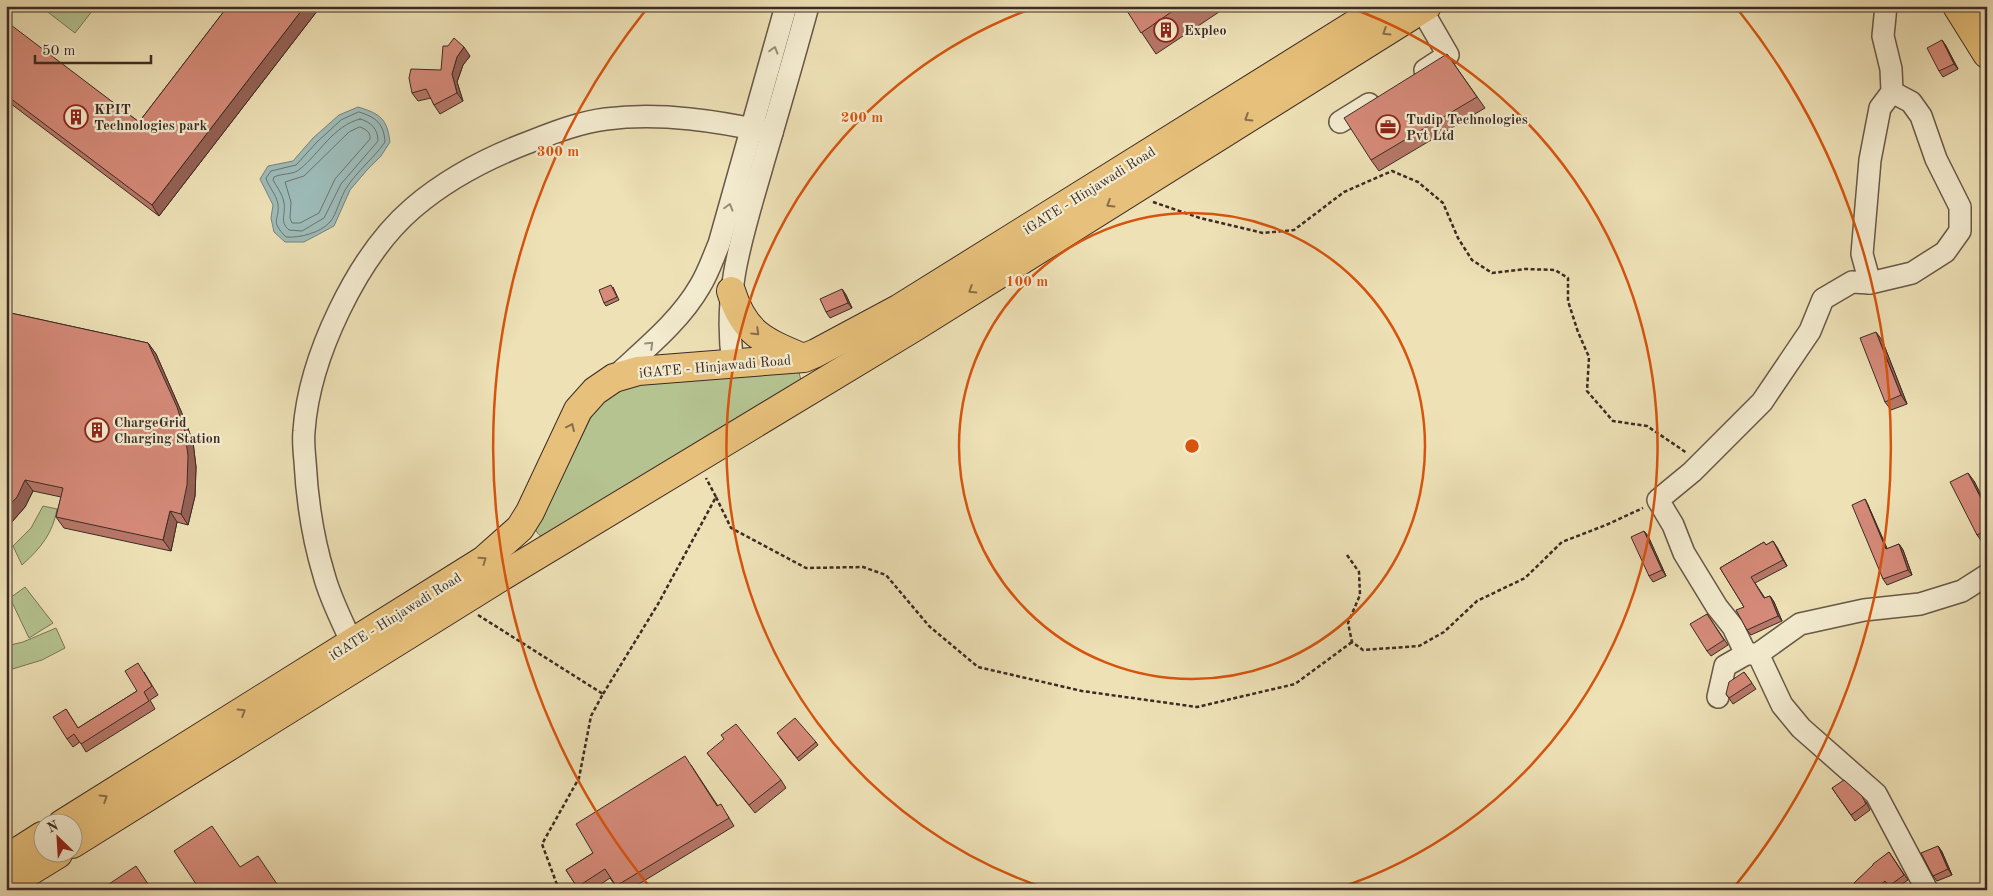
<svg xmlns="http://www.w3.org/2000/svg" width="1993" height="896" font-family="'Old Standard TT',serif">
	<rect width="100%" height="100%" fill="#eee1b6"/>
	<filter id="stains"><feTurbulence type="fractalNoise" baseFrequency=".004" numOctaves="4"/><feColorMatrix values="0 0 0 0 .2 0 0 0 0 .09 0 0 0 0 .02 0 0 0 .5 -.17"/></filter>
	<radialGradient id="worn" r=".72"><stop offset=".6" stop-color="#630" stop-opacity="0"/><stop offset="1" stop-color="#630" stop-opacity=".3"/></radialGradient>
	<g fill="#b5c390" stroke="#78775a">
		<polygon points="40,6 96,6 75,33"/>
		<path d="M 798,369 L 801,380 L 550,537 C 541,537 538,536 535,528 L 558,485 L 591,417 L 607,396 L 635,383 Z"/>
		<path d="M 43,506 L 57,509 C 53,533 41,548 22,565 L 13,546 L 31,528 Z"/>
		<polygon points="25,587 53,623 29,638 10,598"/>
		<polygon points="56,628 65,648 42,660 6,671 6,646 23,642"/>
	</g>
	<path fill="#9dbbb8" stroke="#76817d" d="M 358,107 C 381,114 387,119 390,142 L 381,156 L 367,170 L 350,190 L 334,226 L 304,242 L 285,242 L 274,232 L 271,218 L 273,205 L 260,179 L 268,166 L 293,161 L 313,138 L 339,115 Z"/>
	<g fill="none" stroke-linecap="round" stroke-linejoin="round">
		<g stroke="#6c736e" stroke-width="1">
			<path d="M 359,112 C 376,117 384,124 385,142 C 374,158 358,170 347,187 C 340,197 337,214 330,222 C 320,233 300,238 286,237 C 269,220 280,220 278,204 C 276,194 268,186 266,178 L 271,171 L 296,165 L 317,142 L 341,120 Z"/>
			<path d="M 360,119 C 371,122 378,129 378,141 L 341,184 L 324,218 L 302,231 L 289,230 C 279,221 286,215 284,203 C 283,195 277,187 273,180 L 274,177 C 282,173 294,175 300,169 C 320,153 333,126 360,119 Z"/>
			<path d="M 360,127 C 366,129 371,133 370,139 L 335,179 L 319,213 L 300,223 L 292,223 L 290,218 L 291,202 L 285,182 L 304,176 L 349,132 Z"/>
		</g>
		<g stroke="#685848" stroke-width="24">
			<g id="minor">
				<polyline points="1422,10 1448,55 1425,70"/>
				<polyline points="1340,122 1369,104"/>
				<polyline points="1870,283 1862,254 1870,160 1880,108 1892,92 1891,69 1883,36 1886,6"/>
				<path d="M 733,364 C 722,289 744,231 764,160 C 779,109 794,57 808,6"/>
				<path d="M 616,376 C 645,349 680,321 700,286 C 708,273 713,258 719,244 L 786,6"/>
				<path d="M 352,643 C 342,621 330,598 324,575 C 313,539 307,499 305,461 C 304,451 303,441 304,431 C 309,358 357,256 413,208 C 448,178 489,157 532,141 C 555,132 581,122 606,119 C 661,112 718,121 772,133"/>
				<polyline points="1746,654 1733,627 1717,607 1684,553 1673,525 1658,500 1692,472 1762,402 1810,331 1823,299 1852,282 1870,283 1912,273 1945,252 1960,231 1960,207 1936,159 1921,116 1911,102 1892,92"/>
				<polyline points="1758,654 1782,705 1801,728 1876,794 1927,890"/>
				<polyline points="1718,697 1725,666 1746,654 1758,654 1800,624 1864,610 1920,604 1962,591 1987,575"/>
			</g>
		</g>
		<g stroke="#3c2b24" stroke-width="30">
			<g id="major">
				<polyline points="1957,6 1987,54"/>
				<polyline points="1984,6 1987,10"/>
				<path d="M 731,291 C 744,333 763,341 801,357"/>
				<polyline points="62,824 484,560 520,528 530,512 578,410 595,391 614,378 638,371 804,358 816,353 900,308 1384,6"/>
				<polyline points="72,844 496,580 913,328 1427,6"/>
				<polyline points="6,859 42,836"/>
				<polyline points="6,886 58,854"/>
			</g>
		</g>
		<g stroke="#3c2b24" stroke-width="2.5" stroke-dasharray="4 2.5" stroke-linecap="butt">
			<polyline points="1153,202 1200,218 1263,233 1294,230 1344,192 1392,171 1418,182 1443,203 1458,238 1472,260 1492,273 1525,269 1555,270 1568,278 1568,301 1578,332 1589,357 1587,391 1613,421 1647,426 1687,453"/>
			<polyline points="716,497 731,528 806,568 863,567 886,575 929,626 978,667 1082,691 1197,707 1295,684 1352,642"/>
			<polyline points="1347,555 1359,572 1360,595 1348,623 1352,642 1363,650 1419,646 1444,632 1477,601 1525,578 1562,542 1606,525 1643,508"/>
			<polyline points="478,615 603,694 591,716 579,778 542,844 559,890"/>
			<polyline points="603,694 658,604 716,497 706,478"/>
		</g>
		<use href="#minor" stroke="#f4ecd0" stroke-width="21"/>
		<use href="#major" stroke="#e7c07b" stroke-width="28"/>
	</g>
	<g fill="#b77768" stroke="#3c2b24">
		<polygon points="228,6 321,6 159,216 6,100 6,23 139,122"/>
		<polygon points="1124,6 1228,6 1156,54"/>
		<polygon points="1942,40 1946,46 1958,69 1943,77 1939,71"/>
		<polygon points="1447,54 1485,108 1379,171 1371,160"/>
		<polygon points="470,56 463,65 457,82 463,101 440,114 434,105 431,98 418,101 412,93 441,70"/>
		<polygon points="613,287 619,300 606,306 604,303"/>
		<polygon points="842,289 846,295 852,308 830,318 826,312"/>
		<polygon points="6,312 148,343 156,354 184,418 193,442 196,467 195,496 188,525 177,522 171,551 64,528 56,517 61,497 33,491 25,507 11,523 6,526"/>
		<polygon points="1882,340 1907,404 1891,410 1885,402"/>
		<polygon points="1974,481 1987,507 1987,541 1983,543 1977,535"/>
		<polygon points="1865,499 1868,505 1887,549 1899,544 1903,550 1912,575 1887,585 1883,579"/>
		<polygon points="1644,531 1648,536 1666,576 1653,582 1649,576"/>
		<polygon points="1773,541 1787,566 1755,583 1765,598 1770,596 1774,602 1782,621 1751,635 1747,630 1744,607 1720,568 1764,542 1766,545"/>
		<polygon points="1707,614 1728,645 1711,656 1707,651"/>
		<polygon points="144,672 158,695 150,700 155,709 86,752 80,742 73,747 67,739 66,709 78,728 137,691"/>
		<polygon points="1744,672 1756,689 1733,704 1726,694"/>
		<polygon points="779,736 816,742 818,745 799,761"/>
		<polygon points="707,753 781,780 786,788 755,813"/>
		<polygon points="691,765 718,806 726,813 734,826 629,890 618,890 610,878 592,890 579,890 566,870 593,853"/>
		<polygon points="1832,788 1866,802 1870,810 1855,821"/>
		<polygon points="1938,846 1942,852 1952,875 1937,881 1933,876"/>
		<polygon points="1889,852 1908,880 1894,890 1891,890 1888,886 1884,890 1858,890 1854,883"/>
	</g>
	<g fill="#956155" stroke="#3c2b24">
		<polygon points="305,6 321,6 159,216 152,205"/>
		<polygon points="1942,40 1946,46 1958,69 1954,64"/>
		<polygon points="464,47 470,56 463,65 457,82 463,101 457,93 452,74 457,57"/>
		<polygon points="842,289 846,295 852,308 848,303"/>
		<polygon points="1876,332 1882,340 1907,404 1901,395"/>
		<polygon points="148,343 156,354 184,418 193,442 196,467 195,496 188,525 181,514"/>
		<polygon points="1968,473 1974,481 1987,507 1987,510"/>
		<polygon points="25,480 33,491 25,507 11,523 6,516 6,509"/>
		<polygon points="1865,499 1868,505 1890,555 1886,549"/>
		<polygon points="170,511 177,522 171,551 163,540"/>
		<polygon points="1644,531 1648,536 1666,576 1662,570"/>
		<polygon points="1773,541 1777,547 1787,566 1783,560"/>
		<polygon points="1899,544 1903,550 1912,575 1908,570"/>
		<polygon points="1770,596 1774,602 1782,621 1778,616"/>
		<polygon points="1938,846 1942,852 1952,875 1948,869"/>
	</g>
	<g fill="#d58a79" stroke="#3c2b24">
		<polygon points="228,6 305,6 152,205 6,95 6,23 7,22 139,122"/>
		<polygon points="1124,6 1180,6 1141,33"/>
		<polygon points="454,38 464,47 457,57 452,74 457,93 434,105 426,89 412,93 409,78 411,69 441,70 443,46 448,46"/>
		<polygon points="1942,40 1954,64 1939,71 1927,48"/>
		<polygon points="1447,54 1477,97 1371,160 1344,118"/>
		<polygon points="611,285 617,297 604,303 599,290"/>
		<polygon points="842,289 848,303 826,312 820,299"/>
		<polygon points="6,312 148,343 177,407 185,432 188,456 187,485 181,514 170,511 163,540 56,517 63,488 25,480 17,497 6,509"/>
		<polygon points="1876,332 1901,395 1885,402 1860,338"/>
		<polygon points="1968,473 1987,510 1987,530 1977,535 1950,482"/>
		<polygon points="1865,499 1886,549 1899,544 1908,570 1883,579 1852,505"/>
		<polygon points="1644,531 1662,570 1649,576 1631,537"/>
		<polygon points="1773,541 1783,560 1751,577 1764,598 1770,596 1778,616 1747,630 1736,610 1744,607 1720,568 1764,542 1766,545"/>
		<polygon points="1707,614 1724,640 1707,651 1690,624"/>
		<polygon points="138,663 152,686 144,692 149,701 81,744 74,734 67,739 53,717 66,709 78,728 137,691 125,671"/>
		<polygon points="1744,672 1752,683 1729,698 1726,694 1729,682"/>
		<polygon points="795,718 816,742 797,758 777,733"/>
		<polygon points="736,724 781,780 749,805 707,753 724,739 721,735"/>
		<polygon points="685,756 717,806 721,804 729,818 616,886 605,869 577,887 566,870 593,853 576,824"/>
		<polygon points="1844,780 1862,796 1866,804 1851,815 1832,788"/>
		<polygon points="212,826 240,867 258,856 281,890 200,890 174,851"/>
		<polygon points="1938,846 1948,869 1933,876 1921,853"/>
		<polygon points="1889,852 1904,875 1889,886 1885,881 1875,890 1860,890 1854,883 1873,865 1873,864"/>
		<polygon points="136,866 152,890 100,890"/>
	</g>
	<defs><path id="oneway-chevron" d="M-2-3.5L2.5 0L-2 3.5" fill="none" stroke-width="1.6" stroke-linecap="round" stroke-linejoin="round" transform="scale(1.25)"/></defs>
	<g stroke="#896e4b">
		<use href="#oneway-chevron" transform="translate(1386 32) rotate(148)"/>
		<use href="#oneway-chevron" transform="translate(1248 118) rotate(148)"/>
		<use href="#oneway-chevron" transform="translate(1110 204) rotate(148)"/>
		<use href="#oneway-chevron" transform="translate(972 290) rotate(148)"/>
		<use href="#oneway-chevron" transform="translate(756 332) rotate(44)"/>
		<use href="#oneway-chevron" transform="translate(571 427) rotate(-65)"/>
		<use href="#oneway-chevron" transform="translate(483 560) rotate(-35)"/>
		<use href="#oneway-chevron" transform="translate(242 712) rotate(-32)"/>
		<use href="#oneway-chevron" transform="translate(104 798) rotate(-32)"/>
	</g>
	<g stroke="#988c7a">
		<use href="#oneway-chevron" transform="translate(774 50) rotate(-74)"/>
		<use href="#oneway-chevron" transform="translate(729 207) rotate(-74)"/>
		<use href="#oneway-chevron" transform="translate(650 345) rotate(-44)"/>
	</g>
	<g fill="none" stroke="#d7540e" stroke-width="2.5">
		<circle cx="1192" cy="446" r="233"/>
		<path d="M1048 889A466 466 0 0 1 1036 7M1348 7A466 466 0 0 1 1336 889"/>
		<path d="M649 886A699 699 0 0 1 645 11M1739 11A699 699 0 0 1 1735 886"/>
	</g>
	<defs>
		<g id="building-ring" transform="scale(1.25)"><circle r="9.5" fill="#f4ecd0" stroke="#8f2418" stroke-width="1.5"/><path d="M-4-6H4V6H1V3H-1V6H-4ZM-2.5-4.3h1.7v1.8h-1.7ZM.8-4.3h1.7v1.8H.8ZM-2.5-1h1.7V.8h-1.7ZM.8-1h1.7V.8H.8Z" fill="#8f2418"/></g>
		<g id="office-ring" transform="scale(1.25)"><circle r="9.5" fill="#f4ecd0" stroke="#8f2418" stroke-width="1.5"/><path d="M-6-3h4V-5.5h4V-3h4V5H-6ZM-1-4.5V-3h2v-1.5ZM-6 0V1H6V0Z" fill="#8f2418"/></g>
	</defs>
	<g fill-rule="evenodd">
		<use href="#building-ring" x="1166" y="30"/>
		<use href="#building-ring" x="76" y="117"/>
		<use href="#office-ring" x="1388" y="127"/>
		<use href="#building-ring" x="97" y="430"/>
	</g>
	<g text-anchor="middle" stroke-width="4.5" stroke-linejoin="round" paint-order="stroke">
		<g font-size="14" font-weight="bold" fill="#3c2b24" stroke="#f4ecd0" text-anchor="start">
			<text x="1184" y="35">Expleo</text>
			<text x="94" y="114">KPIT<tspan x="94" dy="16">Technologies park</tspan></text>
			<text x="1406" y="124">Tudip Technologies<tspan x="1406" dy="16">Pvt Ltd</tspan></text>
			<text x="114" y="427">ChargeGrid<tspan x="114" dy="16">Charging Station</tspan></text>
		</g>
		<g font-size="14" fill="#3c2b24" stroke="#f4ecd0">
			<text transform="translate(1089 190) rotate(-32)" y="5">iGATE - Hinjawadi Road</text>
			<text transform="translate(715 366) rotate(-5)" y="5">iGATE - Hinjawadi Road</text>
			<text transform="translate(395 616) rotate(-32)" y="5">iGATE - Hinjawadi Road</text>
		</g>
	</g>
	<circle cx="1192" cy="446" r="8" fill="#d7540e" stroke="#f4ecd0" stroke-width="2.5"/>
	<g font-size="15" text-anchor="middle" font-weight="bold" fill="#d7540e" stroke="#f4ecd0" stroke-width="4.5" stroke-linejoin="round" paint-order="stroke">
		<text x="862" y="122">200 m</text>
		<text x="558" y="156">300 m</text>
		<text x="1027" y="286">100 m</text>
	</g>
	<rect width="1993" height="896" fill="none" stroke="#eee1b6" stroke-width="25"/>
	<rect x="8" y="8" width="1978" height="881" fill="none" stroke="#3c2b24" stroke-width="2.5"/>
	<rect x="12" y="12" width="1968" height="871" fill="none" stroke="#3c2b24"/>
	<g transform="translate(58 838) rotate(335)"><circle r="24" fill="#f4ecd0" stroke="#aa9f8b"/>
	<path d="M0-4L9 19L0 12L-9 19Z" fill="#8f2418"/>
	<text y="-8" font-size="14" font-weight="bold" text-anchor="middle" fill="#3c2b24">N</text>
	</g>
	<path d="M35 55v8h116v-8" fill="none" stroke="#3c2b24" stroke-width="2.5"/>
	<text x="42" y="55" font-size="15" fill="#3c2b24" stroke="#f4ecd0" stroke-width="4" paint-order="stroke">50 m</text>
	<rect width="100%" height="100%" filter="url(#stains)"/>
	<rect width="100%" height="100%" fill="url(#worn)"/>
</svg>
